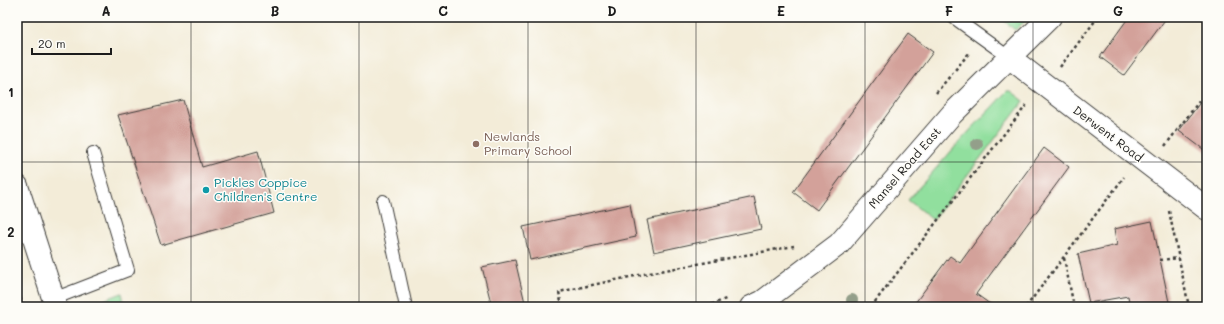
<svg xmlns="http://www.w3.org/2000/svg" width="1224" height="324" font-family="Mali,sans-serif">
	<rect width="100%" height="100%" fill="#fdfcf7"/>
	<filter id="ink" filterUnits="userSpaceOnUse"><feTurbulence type="fractalNoise" baseFrequency=".025" numOctaves="2"/><feDisplacementMap in="SourceGraphic" scale="8" xChannelSelector="R" yChannelSelector="G"/><feConvolveMatrix kernelMatrix="1 2 1 2 8 2 1 2 1" color-interpolation-filters="sRGB"/></filter>
	<filter id="wash" filterUnits="userSpaceOnUse"><feTurbulence type="fractalNoise" baseFrequency=".012" numOctaves="4" result="noise"/><feDisplacementMap in="SourceGraphic" scale="16" xChannelSelector="R" yChannelSelector="G"/><feGaussianBlur stdDeviation="0.9" result="paint"/><feColorMatrix in="noise" values="0 0 0 0 0 0 0 0 0 0 0 0 0 0 0 0 0 1.4 0 .05"/><feComposite in="paint" operator="in"/></filter>
	<g filter="url(#wash)">
		<rect width="100%" height="100%" fill="#f3ecd8"/>
		<g fill="#91df9e" stroke="#567e5d">
			<polygon points="1000,17 1030,17 1015,30"/>
			<polygon points="1007,91 1011,91 1024,101 933,220 908,200 962,139"/>
			<polygon points="122,293 125,307 86,307"/>
		</g>
		<g id="blocks">
			<g fill="#d3a19a">
				<polygon points="1129,17 1167,17 1124,75 1100,57"/>
				<polygon points="908,34 933,52 817,210 793,192"/>
				<polygon points="1207,93 1207,152 1179,131"/>
				<polygon points="183,100 202,167 258,151 274,213 161,245 118,115"/>
				<polygon points="1044,148 1069,167 976,294 994,307 912,307 950,256 960,263"/>
				<polygon points="754,197 761,229 654,252 647,220"/>
				<polygon points="630,204 636,237 530,260 523,227"/>
				<polygon points="1152,221 1170,307 1130,307 1128,296 1089,303 1078,254 1117,245 1114,229"/>
				<polygon points="515,260 526,307 492,307 482,267"/>
			</g>
		</g>
	</g>
	<g filter="url(#ink)">
		<use href="#blocks" fill-opacity="0" stroke="#3c3b38" stroke-width="1"/>
		<g fill="none" stroke-linecap="round" stroke-linejoin="round">
			<g stroke="#3c3b38" stroke-width="14">
				<g id="service">
					<polyline points="953,17 1010,58"/>
					<polyline points="383,201 406,307"/>
					<polyline points="53,299 128,270 93,153"/>
				</g>
			</g>
			<g stroke="#3c3b38" stroke-width="24">
				<g id="minor">
					<polyline points="1010,58 1207,209"/>
					<polyline points="17,186 56,307"/>
					<polyline points="751,307 762,302 839,244 952,114 1050,17"/>
				</g>
			</g>
			<g stroke="#3c3b38" stroke-width="2.5" stroke-dasharray="3 3" stroke-linecap="butt">
				<polyline points="1060,67 1098,17"/>
				<polyline points="936,93 970,52"/>
				<polyline points="1165,146 1207,91"/>
				<polyline points="1169,211 1189,307"/>
				<polyline points="1064,258 1074,307"/>
				<polyline points="1160,260 1179,258"/>
				<polyline points="17,286 23,307"/>
				<polyline points="562,307 559,292 644,274 794,246"/>
				<polyline points="706,307 728,298"/>
				<polyline points="871,307 1028,103"/>
				<polyline points="1026,307 1124,177"/>
			</g>
			<use href="#service" stroke="#fff" stroke-width="12"/>
			<use href="#minor" stroke="#fff" stroke-width="22"/>
		</g>
		<g fill="#939f8a">
			<circle cx="977" cy="144" r="6"/>
			<circle cx="852" cy="300" r="6"/>
		</g>
	</g>
	<path fill="none" stroke="#1c1c1c" stroke-width="1" stroke-opacity="0.55" d="M 191,17 L 191,307M 359,17 L 359,307M 528,17 L 528,307M 696,17 L 696,307M 865,17 L 865,307M 1033,17 L 1033,307M 17,162 L 1207,162"/>
	<circle fill="#8d6e63" stroke="#fdfcf7" stroke-width="1.5" cx="476" cy="144" r="4"/>
	<circle fill="#0f9aa8" stroke="#fdfcf7" stroke-width="1.5" cx="206" cy="190" r="4"/>
	<g text-anchor="middle" stroke-width="3" stroke-linejoin="round" paint-order="stroke">
		<g font-size="12" fill="#1c1c1c" stroke="#fdfcf7">
			<text transform="translate(1108 134) rotate(37)" y="4">Derwent Road</text>
			<text transform="translate(905 168) rotate(-49)" y="4">Mansel Road East</text>
		</g>
		<g font-size="12" fill="#785e54" stroke="#fdfcf7" text-anchor="start">
			<text x="484" y="141">Newlands<tspan x="484" dy="14">Primary School</tspan></text>
		</g>
		<g font-size="12" fill="#0d838f" stroke="#fdfcf7" text-anchor="start">
			<text x="214" y="187">Pickles Coppice<tspan x="214" dy="14">Children's Centre</tspan></text>
		</g>
	</g>
	<rect width="1224" height="324" fill="none" stroke="#fdfcf7" stroke-width="44"/>
	<path d="M32 48v6h79v-6" fill="none" stroke="#1c1c1c" stroke-width="2"/>
	<text x="38" y="48" font-size="12" fill="#1c1c1c" stroke="#fdfcf7" stroke-width="3" paint-order="stroke">20 m</text>
	<rect x="22" y="22" width="1180" height="280" fill="none" stroke="#1c1c1c" stroke-width="1.5"/>
	<g font-size="13" text-anchor="middle" font-weight="bold" fill="#1c1c1c">
		<text x="106" y="16">A</text>
		<text x="275" y="16">B</text>
		<text x="443" y="16">C</text>
		<text x="612" y="16">D</text>
		<text x="781" y="16">E</text>
		<text x="949" y="16">F</text>
		<text x="1118" y="16">G</text>
		<text x="11" y="97">1</text>
		<text x="11" y="237">2</text>
	</g>
</svg>
